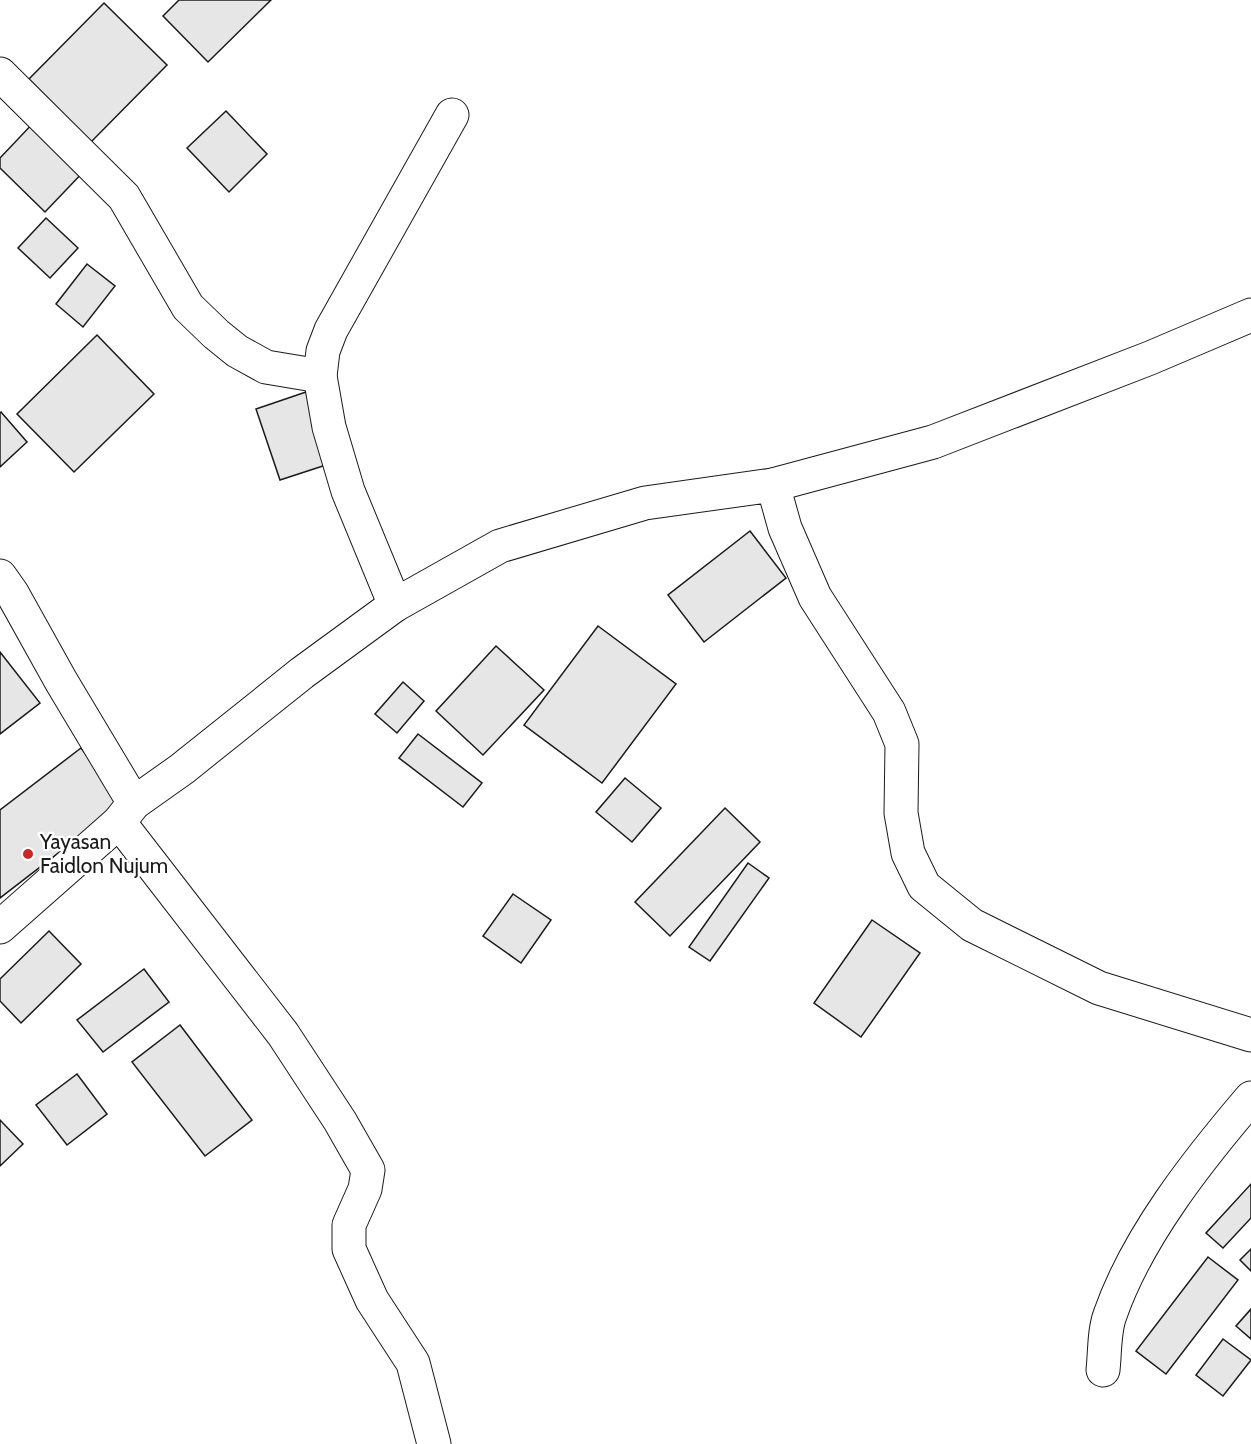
<svg xmlns="http://www.w3.org/2000/svg" width="1251" height="1444" font-family="Cabin,sans-serif">
	<rect width="100%" height="100%" fill="#fff"/>
	<g fill="#e6e6e6" stroke="#1a1a1a" stroke-width="1.5">
		<polygon points="179,0 271,0 208,62 163,16"/>
		<polygon points="104,3 167,65 91,142 29,79"/>
		<polygon points="226,111 267,154 229,192 187,148"/>
		<polygon points="36,120 87,168 45,212 0,168 0,158"/>
		<polygon points="46,218 78,248 50,278 18,248"/>
		<polygon points="87,264 115,286 83,327 56,304"/>
		<polygon points="97,335 154,394 74,472 17,414"/>
		<polygon points="306,392 329,464 280,480 256,409"/>
		<polygon points="1,412 27,442 0,467 0,413"/>
		<polygon points="750,531 786,578 704,642 668,595"/>
		<polygon points="598,626 676,684 602,783 524,725"/>
		<polygon points="496,646 544,690 483,755 436,711"/>
		<polygon points="0,652 40,703 0,734"/>
		<polygon points="403,682 424,701 397,733 375,714"/>
		<polygon points="418,734 482,783 463,807 399,758"/>
		<polygon points="81,748 123,803 0,898 0,810"/>
		<polygon points="625,778 661,808 632,842 596,812"/>
		<polygon points="725,808 760,842 670,936 635,902"/>
		<polygon points="748,863 769,878 710,961 689,947"/>
		<polygon points="513,894 551,920 521,963 483,936"/>
		<polygon points="872,920 920,953 861,1037 814,1003"/>
		<polygon points="49,931 81,964 21,1023 0,1001 0,979"/>
		<polygon points="144,969 169,1002 103,1052 77,1020"/>
		<polygon points="180,1025 252,1120 205,1156 132,1062"/>
		<polygon points="77,1074 107,1114 67,1145 36,1105"/>
		<polygon points="0,1120 23,1144 0,1166"/>
		<polygon points="1251,1184 1251,1218 1223,1248 1206,1233"/>
		<polygon points="1251,1249 1251,1271 1240,1260"/>
		<polygon points="1208,1257 1238,1280 1166,1374 1136,1351"/>
		<polygon points="1251,1309 1251,1339 1236,1326"/>
		<polygon points="1223,1339 1251,1360 1223,1396 1196,1375"/>
	</g>
	<g fill="none" stroke-linecap="round" stroke-linejoin="round">
		<g stroke="#1a1a1a" stroke-width="35">
			<g id="minor">
				<polyline points="0,74 124,197 188,307 216,334 237,351 266,367 320,376"/>
				<polyline points="773,485 933,442 1150,358 1251,315"/>
				<polyline points="0,576 12,593 61,681 134,803"/>
				<polyline points="395,605 348,491 329,427 320,376 323,351 331,330 452,115"/>
				<polyline points="119,822 283,1034 340,1121 368,1170 365,1189 349,1225 349,1249 372,1300 413,1363 434,1444"/>
				<polyline points="0,927 119,822 134,803 182,769 302,673 395,605 500,546 645,503 773,485 785,528 815,597 889,712 902,744 901,813 908,853 924,886 972,925 1099,988 1251,1035"/>
				<path d="M 1103,1370 C 1105,1352 1104,1331 1110,1315 C 1137,1237 1198,1160 1251,1098"/>
			</g>
		</g>
		<use href="#minor" stroke="#fff" stroke-width="33"/>
	</g>
	<circle fill="#c62828" stroke="#fff" stroke-width="2" cx="28" cy="854" r="6"/>
	<g text-anchor="middle" stroke-width="4.5" stroke-linejoin="round" paint-order="stroke">
		<g font-size="21" fill="#1a1a1a" stroke="#fff" text-anchor="start">
			<text x="40" y="849">Yayasan<tspan x="40" dy="24">Faidlon Nujum</tspan></text>
		</g>
	</g>
</svg>
